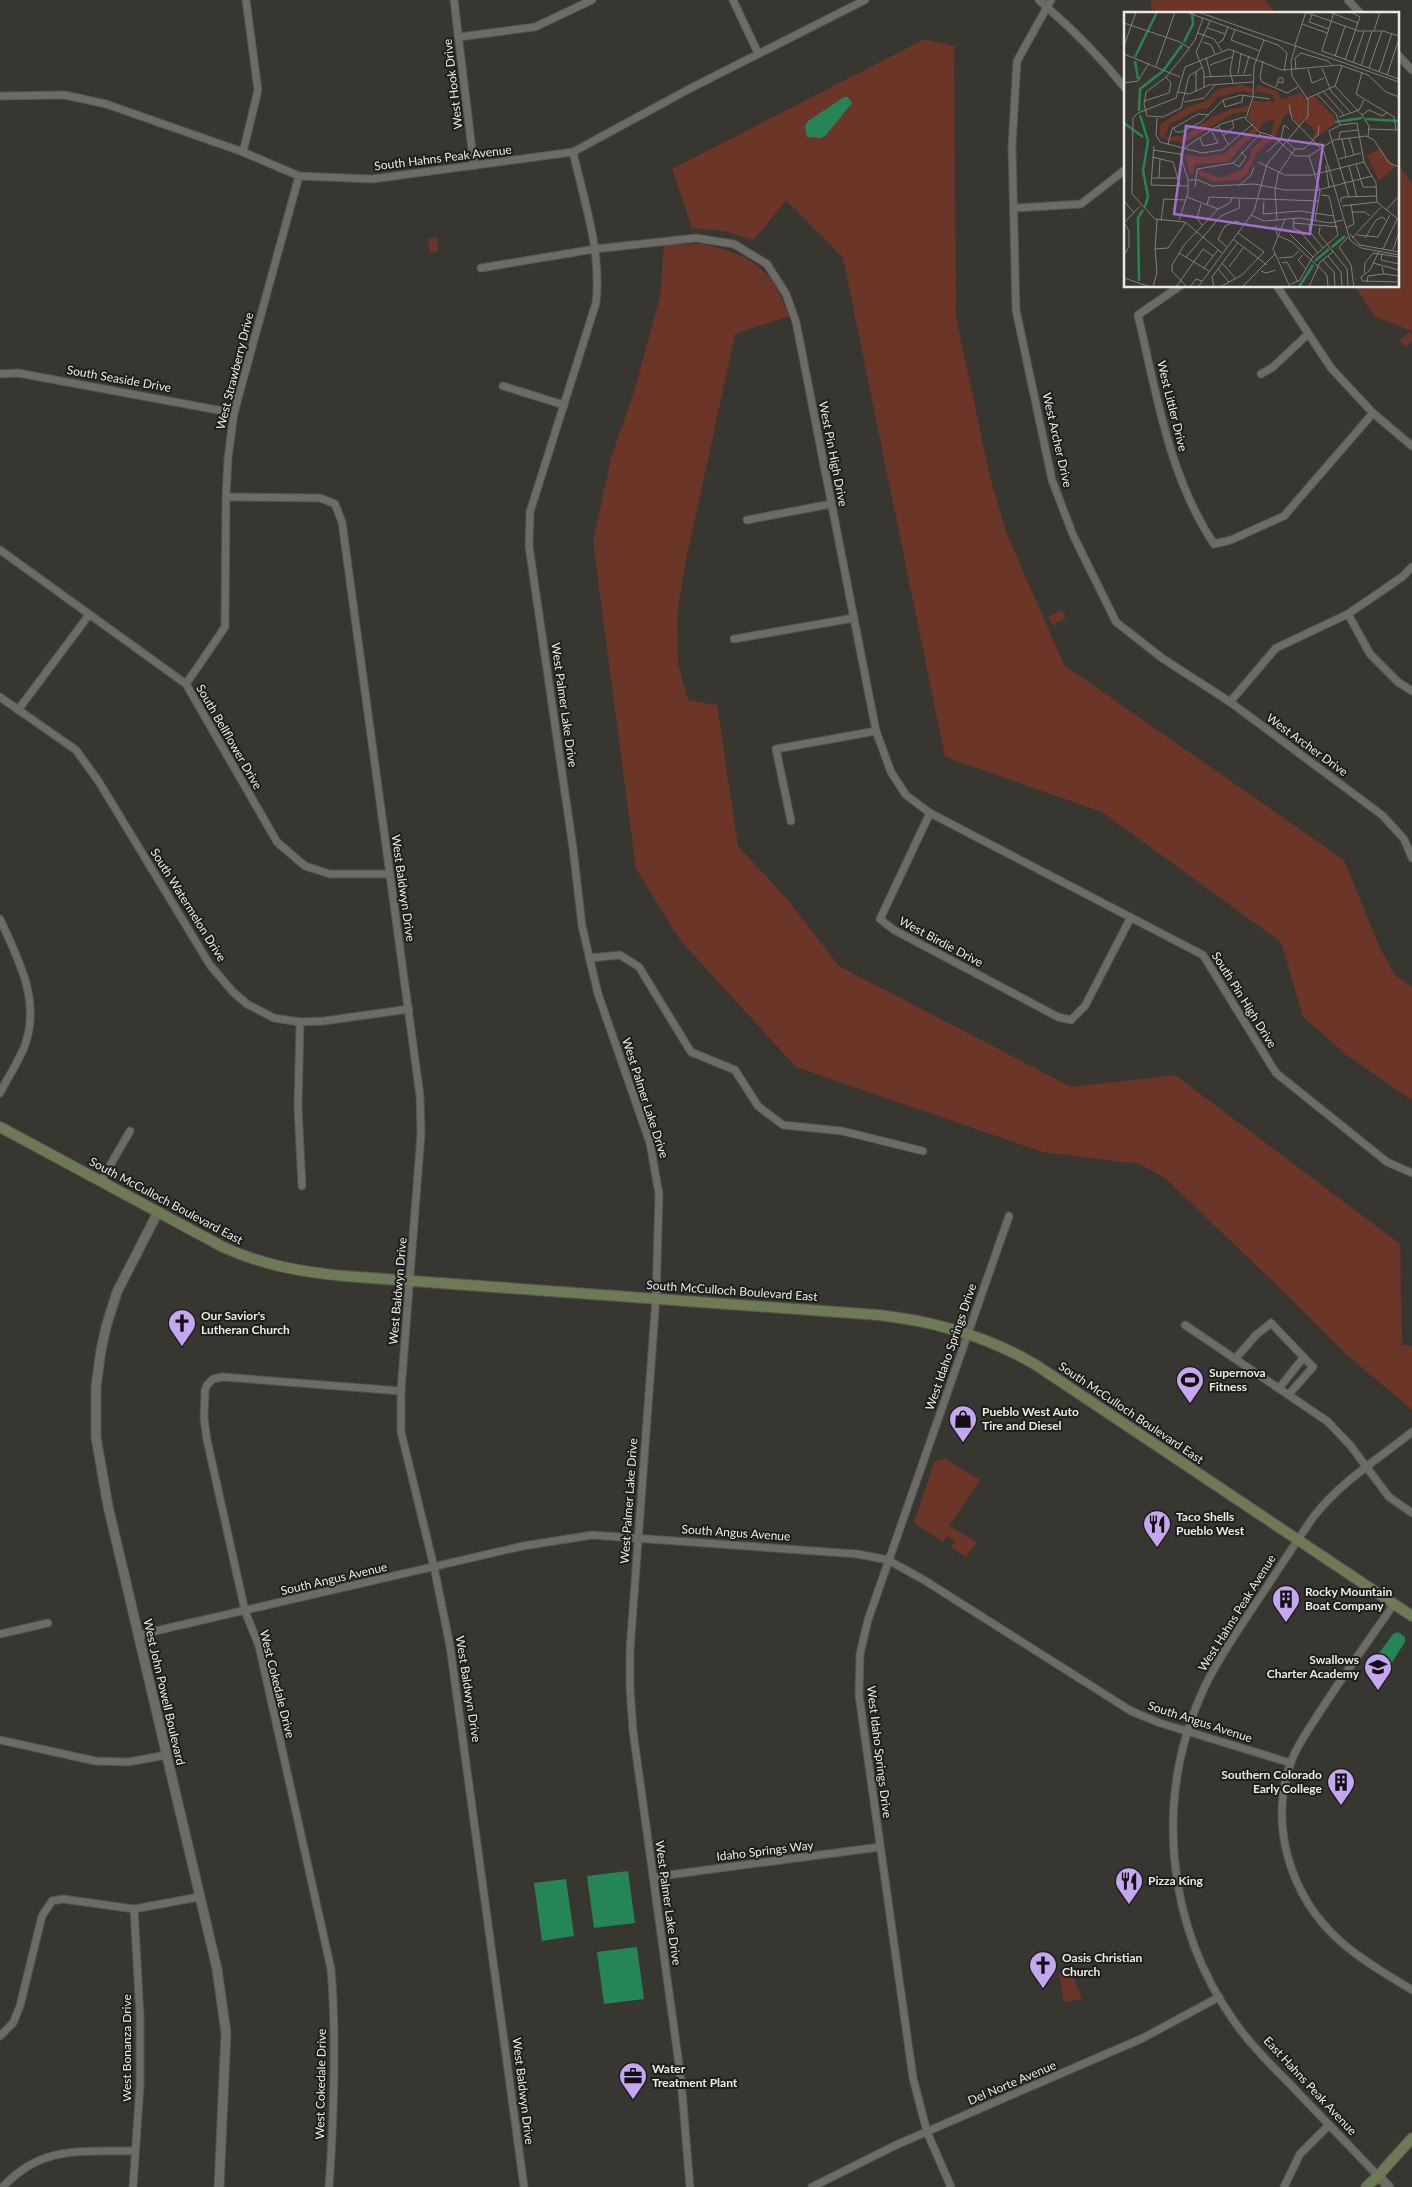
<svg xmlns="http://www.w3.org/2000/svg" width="1412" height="2187" font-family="Lato,sans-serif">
	<rect width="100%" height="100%" fill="#383631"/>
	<g fill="#6b3528">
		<polygon points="1151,0 1265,0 1276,14 1152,14"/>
		<polygon points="925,39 954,46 956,317 990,477 1006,532 1064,665 1344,860 1380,948 1395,975 1412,987 1412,1100 1348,1056 1303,1017 1281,942 1102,812 945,757 843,258 786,200 754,240 724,231 692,228 672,169"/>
		<polygon points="1398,163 1412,184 1412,331 1374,316 1355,286 1398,286"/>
		<polygon points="437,237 438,251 430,252 428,239"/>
		<path d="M 701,244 C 728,249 754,257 772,281 C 779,290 784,305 789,316 L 735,334 L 684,570 L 677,617 L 678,664 L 688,700 L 717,705 L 738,846 L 787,899 L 839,966 L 1071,1087 L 1175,1075 L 1400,1244 L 1402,1345 L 1412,1346 L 1412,1410 L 1345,1353 L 1285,1293 L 1165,1178 L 1139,1164 L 1043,1152 L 796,1067 L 680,940 L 636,869 L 593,542 L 611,458 L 634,392 L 660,297 L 664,245 Z"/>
		<polygon points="1409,332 1412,335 1412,341 1405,347 1400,341"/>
		<polygon points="1062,610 1066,618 1052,625 1048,617"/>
		<polygon points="945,1459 980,1480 949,1526 977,1542 966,1557 951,1547 955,1541 947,1536 943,1542 914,1523 934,1462"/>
		<polygon points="1071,1971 1082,1999 1064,2002 1059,1973"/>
	</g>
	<g fill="#258557">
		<polygon points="844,97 848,97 852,103 826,135 821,138 807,137 805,126 808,121"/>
		<polygon points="1398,1632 1405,1637 1405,1642 1389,1667 1380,1669 1375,1665 1374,1660 1393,1634"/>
		<polygon points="628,1871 635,1923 594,1928 587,1876"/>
		<polygon points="566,1879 574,1936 542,1941 534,1883"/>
		<polygon points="637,1947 644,1999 604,2004 597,1952"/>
	</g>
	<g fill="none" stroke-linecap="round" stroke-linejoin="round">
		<g stroke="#54534f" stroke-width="9">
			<g id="minor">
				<polyline points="454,0 474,166"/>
				<polyline points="733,0 758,53"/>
				<path d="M 1039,0 C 1072,29 1098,54 1126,89"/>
				<polyline points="1051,0 1017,61 1012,146 1016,310 1052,480 1073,535 1116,622 1162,658 1230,702 1382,815 1404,839 1412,858"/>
				<polyline points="1348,0 1361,14"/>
				<polyline points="459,37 535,27 592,0"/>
				<polyline points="1398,55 1412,70"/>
				<polyline points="0,96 65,95 106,104 243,152 299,176 372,179 573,152 691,88 865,0"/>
				<polyline points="243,152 258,90 246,0"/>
				<path d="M 573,152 C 584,201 602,252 596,303 L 530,512 L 529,546 L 573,848 L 582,926 L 598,994 L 650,1143 L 659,1194 L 656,1298 L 630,1650 L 630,1687 L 633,1731 L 681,2079 L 690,2187"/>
				<polyline points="1015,208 1081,204 1126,169"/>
				<polyline points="481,268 595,249 696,238 734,244 767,264 786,294 796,322 876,731 891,772 906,795 930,813 1203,955 1276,1073 1387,1162 1412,1173"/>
				<path d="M 1180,286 L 1138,315 C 1156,392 1169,477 1214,544 L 1231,540 L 1284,516 L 1373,413"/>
				<polyline points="1277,286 1331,368 1373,413 1412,446"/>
				<polyline points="0,374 18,373 234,413"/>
				<polyline points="1261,374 1273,367 1307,335"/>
				<polyline points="503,386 564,405"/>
				<polyline points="226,497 320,498 335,504 342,522 420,1096 421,1134 401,1391 401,1432 434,1567 450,1646 524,2187"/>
				<polyline points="747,520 831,504"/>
				<polyline points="0,550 186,684 277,842 305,866 330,874 389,874"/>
				<polyline points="1348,614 1370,654 1398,682 1412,691"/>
				<polyline points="734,639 854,618"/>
				<polyline points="186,684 225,627 226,497 228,458 234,413 299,176"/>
				<polyline points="0,697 76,750 99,782 210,965 233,992 247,1004 274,1018 300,1022 324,1021 409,1009"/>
				<polyline points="1230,702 1276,648 1348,614 1402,577 1412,567"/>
				<polyline points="18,710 89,615"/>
				<polyline points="930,813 880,919 894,930 1058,1017 1071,1020 1085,1006 1130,919"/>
				<polyline points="791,821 776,749 876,731"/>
				<path d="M 0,919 C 18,959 41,1000 25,1045 C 19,1061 8,1077 0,1093"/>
				<polyline points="589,958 620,955 639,967 691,1052 735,1070 758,1106 783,1125 842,1131 923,1151"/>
				<polyline points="300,1022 298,1107 302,1186"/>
				<polyline points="101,1181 130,1131"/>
				<polyline points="1185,1325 1327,1421 1350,1445 1389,1497 1412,1513"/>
				<polyline points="1236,1358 1256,1335 1271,1323 1313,1367 1289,1394"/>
				<polyline points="1280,1387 1304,1357"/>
				<path d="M 1394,1604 C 1369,1640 1343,1676 1319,1713 C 1309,1729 1297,1745 1291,1762 C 1268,1826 1291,1897 1340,1941 C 1361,1960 1388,1975 1412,1990"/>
				<polyline points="0,1634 48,1623"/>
				<polyline points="138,1635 523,1546 592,1535 857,1554 888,1560 924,1580 1131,1711 1160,1723 1291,1763"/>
				<polyline points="0,1740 95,1761 128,1762 166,1755"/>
				<polyline points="653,1877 880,1847"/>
				<polyline points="0,2036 13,2023 20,2006 42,1916 52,1901 63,1899 134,1909 199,1897"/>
				<path d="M 1378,2176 C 1349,2145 1319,2115 1290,2084 C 1271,2065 1252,2046 1236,2024 C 1165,1925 1153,1795 1206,1684 C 1219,1658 1236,1633 1252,1609 C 1273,1578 1293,1546 1314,1516 C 1343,1480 1377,1460 1412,1432"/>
				<path d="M 3,2187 C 41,2145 82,2152 134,2151"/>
				<polyline points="133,2187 140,2085 140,2016 134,1909"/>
				<path d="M 329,2187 C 334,2115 337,2041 331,1969 L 259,1646 L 245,1611 L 207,1440 L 204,1418 L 205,1390 L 207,1385 L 213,1379 L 223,1377 L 401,1391"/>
				<polyline points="812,2187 896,2145 1143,2038 1219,1997"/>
				<polyline points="951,2187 927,2132 913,2078 859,1695 860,1654 868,1620 1009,1216"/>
				<polyline points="1284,2187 1300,2154 1329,2125"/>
			</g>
		</g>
		<g stroke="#54534f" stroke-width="11">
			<g id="tertiary">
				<polyline points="158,1212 117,1292 106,1327 101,1350 96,1387 96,1437 108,1506 217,1969 226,2033 219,2187"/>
				<polyline points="1378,2176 1389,2187"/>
			</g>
		</g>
		<g stroke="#54534f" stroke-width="12">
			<g id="secondary">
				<path d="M 0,1127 L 223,1247 C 262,1265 302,1272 344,1276 L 878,1315 C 934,1321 987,1336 1036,1365 L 1412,1616"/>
				<polyline points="1366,2187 1378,2176 1412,2138"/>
			</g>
		</g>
		<use href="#minor" stroke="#6c6b65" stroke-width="7"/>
		<use href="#tertiary" stroke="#6c6b65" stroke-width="9"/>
		<use href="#secondary" stroke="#6e7955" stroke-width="10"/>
	</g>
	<defs>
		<g id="church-pin" transform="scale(1.4375)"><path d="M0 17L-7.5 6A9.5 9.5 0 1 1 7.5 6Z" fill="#c5a7f1" stroke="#1e1e1b"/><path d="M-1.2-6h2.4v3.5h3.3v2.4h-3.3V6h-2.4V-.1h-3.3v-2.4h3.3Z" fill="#111"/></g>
		<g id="stadium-pin" transform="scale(1.4375)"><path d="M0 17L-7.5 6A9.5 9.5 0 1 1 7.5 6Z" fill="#c5a7f1" stroke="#1e1e1b"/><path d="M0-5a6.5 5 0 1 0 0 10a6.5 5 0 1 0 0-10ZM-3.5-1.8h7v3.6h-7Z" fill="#111"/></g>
		<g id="shop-pin" transform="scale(1.4375)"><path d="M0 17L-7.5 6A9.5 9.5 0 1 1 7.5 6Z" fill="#c5a7f1" stroke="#1e1e1b"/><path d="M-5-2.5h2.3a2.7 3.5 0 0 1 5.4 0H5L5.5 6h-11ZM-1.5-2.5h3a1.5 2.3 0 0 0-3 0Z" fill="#111"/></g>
		<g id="restaurant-pin" transform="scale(1.4375)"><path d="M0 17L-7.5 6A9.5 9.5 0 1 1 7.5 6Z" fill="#c5a7f1" stroke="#1e1e1b"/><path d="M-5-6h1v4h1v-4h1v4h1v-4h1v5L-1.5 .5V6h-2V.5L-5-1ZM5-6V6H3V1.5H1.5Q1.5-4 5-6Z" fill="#111"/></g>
		<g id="building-pin" transform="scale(1.4375)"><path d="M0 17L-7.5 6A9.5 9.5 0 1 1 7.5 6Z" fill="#c5a7f1" stroke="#1e1e1b"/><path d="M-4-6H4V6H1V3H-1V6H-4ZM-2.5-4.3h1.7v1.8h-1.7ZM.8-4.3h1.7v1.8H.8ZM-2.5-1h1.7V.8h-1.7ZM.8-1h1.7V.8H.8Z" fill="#111"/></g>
		<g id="school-pin" transform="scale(1.4375)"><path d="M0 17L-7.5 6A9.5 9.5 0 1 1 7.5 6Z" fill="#c5a7f1" stroke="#1e1e1b"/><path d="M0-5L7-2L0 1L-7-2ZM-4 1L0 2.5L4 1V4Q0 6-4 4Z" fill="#111"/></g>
		<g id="office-pin" transform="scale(1.4375)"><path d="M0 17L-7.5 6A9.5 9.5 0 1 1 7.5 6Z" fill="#c5a7f1" stroke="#1e1e1b"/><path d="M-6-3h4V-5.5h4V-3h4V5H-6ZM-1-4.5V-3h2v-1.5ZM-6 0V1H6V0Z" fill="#111"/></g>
	</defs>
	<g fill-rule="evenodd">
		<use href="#church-pin" x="182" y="1323"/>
		<use href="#stadium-pin" x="1190" y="1380"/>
		<use href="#shop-pin" x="963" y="1419"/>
		<use href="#restaurant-pin" x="1157" y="1524"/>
		<use href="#building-pin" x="1286" y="1599"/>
		<use href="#school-pin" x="1378" y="1667"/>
		<use href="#building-pin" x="1341" y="1782"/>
		<use href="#restaurant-pin" x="1129" y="1881"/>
		<use href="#church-pin" x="1043" y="1965"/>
		<use href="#office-pin" x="633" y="2076"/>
	</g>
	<g text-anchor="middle" stroke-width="4" stroke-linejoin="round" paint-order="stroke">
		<g font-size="12" fill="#ebeae7" stroke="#1e1e1b">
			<text transform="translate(453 84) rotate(-97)" y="4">West Hook Drive</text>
			<text transform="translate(443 158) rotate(-7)" y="4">South Hahns Peak Avenue</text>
			<text transform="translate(235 371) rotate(-76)" y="4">West Strawberry Drive</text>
			<text transform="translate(119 379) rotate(10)" y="4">South Seaside Drive</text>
			<text transform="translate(1172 406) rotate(76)" y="4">West Littler Drive</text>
			<text transform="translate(1057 440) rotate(77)" y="4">West Archer Drive</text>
			<text transform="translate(833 454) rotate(79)" y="4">West Pin High Drive</text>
			<text transform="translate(564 705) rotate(82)" y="4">West Palmer Lake Drive</text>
			<text transform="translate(229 737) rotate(60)" y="4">South Bellflower Drive</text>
			<text transform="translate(1307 745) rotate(36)" y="4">West Archer Drive</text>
			<text transform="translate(403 888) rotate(82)" y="4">West Baldwyn Drive</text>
			<text transform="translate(188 905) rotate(58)" y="4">South Watermelon Drive</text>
			<text transform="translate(941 942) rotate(28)" y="4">West Birdie Drive</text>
			<text transform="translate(1244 1000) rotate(58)" y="4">South Pin High Drive</text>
			<text transform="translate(645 1098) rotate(72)" y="4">West Palmer Lake Drive</text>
			<text transform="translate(166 1201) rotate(28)" y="4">South McCulloch Boulevard East</text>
			<text transform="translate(398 1291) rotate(-85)" y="4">West Baldwyn Drive</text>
			<text transform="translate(732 1291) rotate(4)" y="4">South McCulloch Boulevard East</text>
			<text transform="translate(951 1347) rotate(-71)" y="4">West Idaho Springs Drive</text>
			<text transform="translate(1131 1413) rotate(34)" y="4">South McCulloch Boulevard East</text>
			<text transform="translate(629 1501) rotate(-86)" y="4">West Palmer Lake Drive</text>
			<text transform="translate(736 1533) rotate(4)" y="4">South Angus Avenue</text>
			<text transform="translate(334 1579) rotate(-13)" y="4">South Angus Avenue</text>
			<text transform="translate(1237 1613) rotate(-58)" y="4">West Hahns Peak Avenue</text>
			<text transform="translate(277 1684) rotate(76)" y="4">West Cokedale Drive</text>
			<text transform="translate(468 1689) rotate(81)" y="4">West Baldwyn Drive</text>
			<text transform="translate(164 1692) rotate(77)" y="4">West John Powell Boulevard</text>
			<text transform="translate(1200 1722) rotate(18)" y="4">South Angus Avenue</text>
			<text transform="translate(879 1752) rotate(83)" y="4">West Idaho Springs Drive</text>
			<text transform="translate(765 1851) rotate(-7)" y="4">Idaho Springs Way</text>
			<text transform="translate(668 1903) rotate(82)" y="4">West Palmer Lake Drive</text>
			<text transform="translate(127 2048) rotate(-90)" y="4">West Bonanza Drive</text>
			<text transform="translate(1012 2083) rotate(-23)" y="4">Del Norte Avenue</text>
			<text transform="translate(321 2084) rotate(-89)" y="4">West Cokedale Drive</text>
			<text transform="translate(1310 2086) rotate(47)" y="4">East Hahns Peak Avenue</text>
			<text transform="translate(523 2091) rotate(83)" y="4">West Baldwyn Drive</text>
		</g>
		<g font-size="12" font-weight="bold" fill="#ebeae7" stroke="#1e1e1b" text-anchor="start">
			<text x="201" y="1320">Our Savior's<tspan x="201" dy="14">Lutheran Church</tspan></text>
			<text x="1209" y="1377">Supernova<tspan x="1209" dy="14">Fitness</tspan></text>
			<text x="982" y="1416">Pueblo West Auto<tspan x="982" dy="14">Tire and Diesel</tspan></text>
			<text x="1176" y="1521">Taco Shells<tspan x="1176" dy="14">Pueblo West</tspan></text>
			<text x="1305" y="1596">Rocky Mountain<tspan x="1305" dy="14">Boat Company</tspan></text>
			<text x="1359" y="1664" text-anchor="end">Swallows<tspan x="1359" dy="14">Charter Academy</tspan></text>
			<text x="1322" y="1779" text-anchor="end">Southern Colorado<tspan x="1322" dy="14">Early College</tspan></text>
			<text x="1148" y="1885">Pizza King</text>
			<text x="1062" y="1962">Oasis Christian<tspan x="1062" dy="14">Church</tspan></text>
			<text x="652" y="2073">Water<tspan x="652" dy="14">Treatment Plant</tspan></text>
		</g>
	</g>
	<g transform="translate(1124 12)">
		<rect width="275" height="275" fill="#383631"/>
		<path d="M 117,73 L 130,77 L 129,81 L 117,79 L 94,85 L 84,96 L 73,98 L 45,113 L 41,125 L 60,124 L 90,104 L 107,97 L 125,94 L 124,100 L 110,101 L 61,130 L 45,129 L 35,124 L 37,112 L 63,95 L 82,89 L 94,77 ZM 134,73 L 152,79 L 158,87 L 177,81 L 182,88 L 183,103 L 175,113 L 165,101 L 159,105 L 151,126 L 133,140 L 123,162 L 114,168 L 89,170 L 71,161 L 76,156 L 77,159 L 97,166 L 117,158 L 127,145 L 127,138 L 140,126 L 146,126 L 150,108 L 142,109 L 127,127 L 120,131 L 105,150 L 73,152 L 69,155 L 70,161 L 66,162 L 61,143 L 78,145 L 100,142 L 131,115 L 124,106 L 128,89 L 151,90 L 149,83 L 131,79 ZM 190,84 L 210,104 L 212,111 L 190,127 L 188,125 L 192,120 L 181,109 L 184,87 ZM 255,137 L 271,155 L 255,169 L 243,144 Z" fill="#6b3528"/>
		<path fill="none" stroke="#258557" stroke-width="2.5" d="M 60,30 L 69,12 L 68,0M 11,45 L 33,0M 11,49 L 14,67M 15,99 L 16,77 L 39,59 L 58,33M 16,103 L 24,129 L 19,159 L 24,184 L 21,195M 242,107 L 275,109M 211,110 L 238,106M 0,111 L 19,125M 208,235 L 221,224M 191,249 L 205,237M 15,269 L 14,206 L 19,198M 175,275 L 189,253"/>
		<path fill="none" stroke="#807e7a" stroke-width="1" d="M 62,0 L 154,33 L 163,41 L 160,59M 74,0 L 275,70M 181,0 L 235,19 L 259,19 L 275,24M 205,0 L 234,11M 210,0 L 198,39 L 275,67M 188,3 L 185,10 L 205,17M 0,11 L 56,30 L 65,36M 178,12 L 203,21M 84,16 L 101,22M 111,18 L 107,28 L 136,39M 250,19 L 256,0M 74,21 L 90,27 L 98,39M 79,30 L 87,33 L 91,42M 94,31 L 99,28 L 104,15M 171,33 L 182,0M 0,34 L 12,0M 0,42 L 56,65M 211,44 L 221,14M 82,45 L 87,65M 221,48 L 236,5 L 227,0M 139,49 L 136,65 L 138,70 L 163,81 L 174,75M 229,51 L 240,19M 86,53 L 108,45M 32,54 L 51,0M 237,54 L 248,19M 79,55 L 65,64 L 57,96 L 39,105 L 23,104 L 20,92 L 22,80 L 42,65 L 60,43 L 71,28 L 79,6M 198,56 L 207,79 L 227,101M 245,56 L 258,19M 184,57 L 188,71 L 200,66M 172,58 L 171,46 L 177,41 L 204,49 L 208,53M 72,59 L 72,80M 255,60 L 268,21M 238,61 L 232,82 L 270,105 L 272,118M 114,62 L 117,41M 120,62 L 125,44M 263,63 L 275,27M 80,65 L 128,63M 0,71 L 14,69 L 25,51M 109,71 L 106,59 L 110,38M 211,74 L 238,103 L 245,114 L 244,125M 211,74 L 218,54M 152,75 L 155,66 L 159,66 L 159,71 L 154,70M 80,76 L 80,60 L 72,40 L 86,9M 199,79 L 220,103M 54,80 L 65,82 L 85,73 L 129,70M 193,82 L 212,102 L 216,113M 182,87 L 211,74M 99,88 L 101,95 L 118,90 L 119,83M 20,89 L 45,81 L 47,71 L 42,65M 60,90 L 80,86 L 91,73M 165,93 L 168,107 L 175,114M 238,103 L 245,98 L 258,104 L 264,100M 215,105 L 235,98 L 240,88M 33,106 L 32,123 L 36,130 L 78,141 L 98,138 L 129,112M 122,106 L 129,85 L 130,54 L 140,28M 94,114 L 104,132M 175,114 L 200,140 L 226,228 L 237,236 L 275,243M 49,115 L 52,120 L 57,120 L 77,110 L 99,88 L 117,83 L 146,87M 245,117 L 275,118M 100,123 L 110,115 L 108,108M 76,126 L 79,134 L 94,131 L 88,120M 225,126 L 230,143M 215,127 L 216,120 L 234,118M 218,127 L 222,145M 162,129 L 171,137 L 180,137 L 194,123 L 195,114M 44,132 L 48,117 L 74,102 L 85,103M 30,134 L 27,173 L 64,174M 29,138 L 56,142M 143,140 L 157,127 L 160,113 L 165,117M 56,142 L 63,134 L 97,112 L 120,105 L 135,120 L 149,124 L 171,144 L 185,144 L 210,128 L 242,124 L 250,128 L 265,151 L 275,155M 185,144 L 196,179 L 191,208M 28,145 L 49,150 L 56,174M 215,147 L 237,141M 134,150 L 161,163 L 188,163 L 240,150M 109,151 L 137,121M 109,151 L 115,155 L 122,145 L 117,140M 232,152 L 239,175 L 252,175M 202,153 L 205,176M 225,154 L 233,185M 27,166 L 55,166M 35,166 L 36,147M 64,168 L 74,168 L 88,174 L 130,172 L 161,178 L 194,178 L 248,164M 115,174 L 127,163 L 130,155M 71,175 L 73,157 L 109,151M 63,185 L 94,197M 225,185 L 205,119 L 216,113 L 233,111 L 240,150 L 252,171 L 253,190 L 275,208M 0,189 L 10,201M 140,189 L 139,202 L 176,199 L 210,204M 217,190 L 217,186 L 221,185 L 252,184M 77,192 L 73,206 L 78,213M 83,193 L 85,185 L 195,189M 218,194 L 253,190M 262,198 L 275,184M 228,200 L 241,200 L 246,204M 127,203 L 140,209 L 175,206 L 206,211 L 219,208M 170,206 L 169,216 L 176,219 L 194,241M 161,207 L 149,237 L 166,275M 55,208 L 64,181 L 64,168 L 56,142M 153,208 L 151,179 L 154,162 L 171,137M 37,209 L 40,187 L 61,188M 0,211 L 16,194M 170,211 L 214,215M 185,213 L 186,220 L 199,236M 152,214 L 153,223 L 168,230 L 203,263 L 204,275M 196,215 L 195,222 L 223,257 L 224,275M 222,216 L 230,212 L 227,192M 166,222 L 189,245M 226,222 L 236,233 L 275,240M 233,223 L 254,225 L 266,203M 224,225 L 215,235 L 227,253 L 230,275M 228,226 L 257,195M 241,226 L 252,208 L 258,205 L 262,208M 109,227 L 143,253M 103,235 L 94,227 L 101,214 L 113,209 L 119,213M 31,237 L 44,236 L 62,210M 259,237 L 273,207M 269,238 L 275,220M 255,239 L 246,258 L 237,265 L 238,269 L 275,270M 55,241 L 85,259M 98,241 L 61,210 L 31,207 L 8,182 L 9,106 L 14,101 L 52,86 L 61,55 L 105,37 L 158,58 L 216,53 L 244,63 L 262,80 L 275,85M 258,242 L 257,248 L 275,252M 0,243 L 5,235 L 5,219 L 0,211M 179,243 L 174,248 L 182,257M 204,244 L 217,260 L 218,275M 62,245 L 97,204 L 115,196 L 116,186M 155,246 L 168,245 L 175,239M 199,248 L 210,260 L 211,275M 98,251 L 112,267M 158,251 L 163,250 L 174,270M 249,251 L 275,258M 105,255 L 120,235M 258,255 L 260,262 L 275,264M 80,256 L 94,238M 94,257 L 105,270M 137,259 L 142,261 L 152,258M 240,261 L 241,251 L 249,241 L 275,245M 0,266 L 27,275M 243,270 L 244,264 L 260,262M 167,272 L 176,268 L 188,246 L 214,223 L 205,184 L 197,183M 29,275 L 33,260 L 31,237 L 33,208M 52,275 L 79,237 L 89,244M 63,275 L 48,259 L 48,253 L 60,233 L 94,197 L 106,191 L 108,186M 66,275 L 72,267 L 78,269M 74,275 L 130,199 L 143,152 L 184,104 L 184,88 L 168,64 L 167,49 L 172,33M 90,275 L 88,265 L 114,230M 96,275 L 118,263 L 140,240 L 114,221M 118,275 L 151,242M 185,275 L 196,250 L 210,239"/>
		<path fill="#a26ecd" fill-opacity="0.15" stroke="#a26ecd" stroke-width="2.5" d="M 62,114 L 199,133 L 186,222 L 50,202 Z"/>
		<rect width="275" height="275" fill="none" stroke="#ebeae7" stroke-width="2.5"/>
	</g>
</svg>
